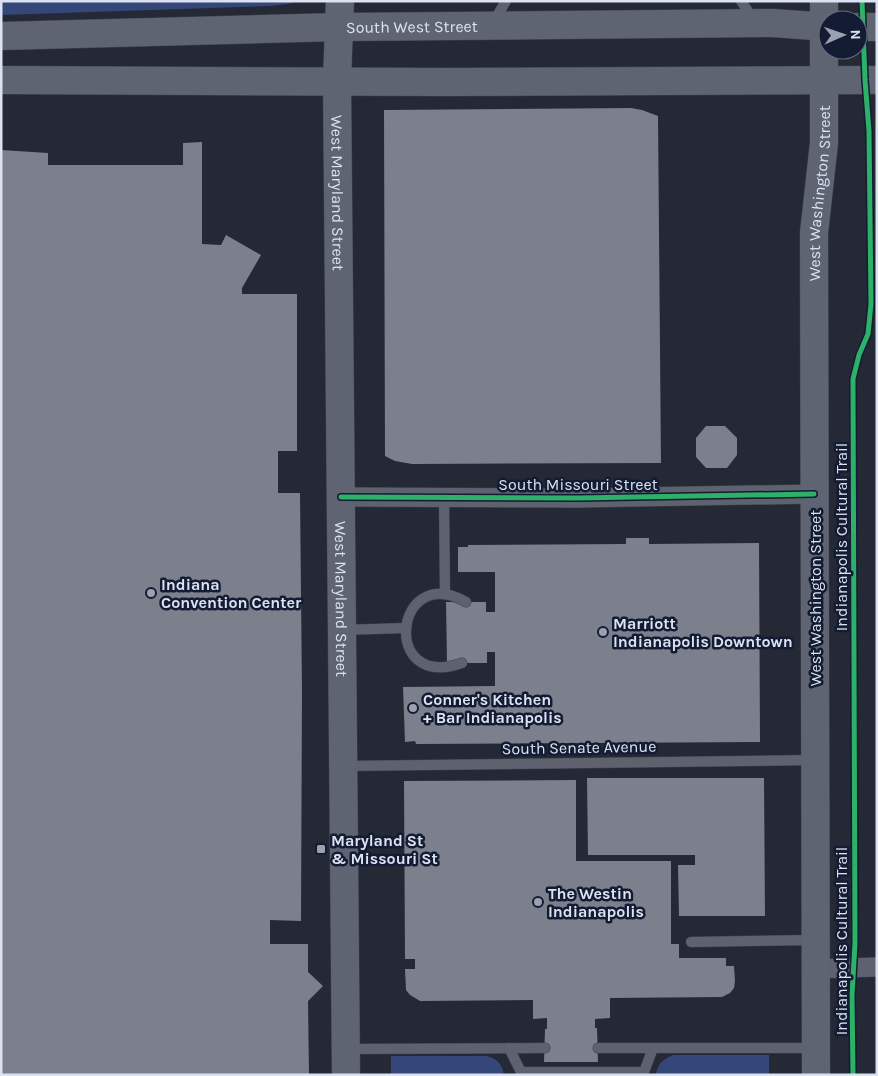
<svg xmlns="http://www.w3.org/2000/svg" width="878" height="1076" font-family="Karla,sans-serif">
	<rect width="100%" height="100%" fill="#242935"/>
	<g fill="#344778">
		<polygon points="1,1 298,1 288,4 270,6 1,15"/>
		<path d="M 673,1055 L 769,1055 L 769,1075 L 656,1075 C 657,1064 663,1059 673,1055 Z"/>
		<path d="M 391,1056 L 486,1056 C 497,1058 502,1064 504,1075 L 391,1075 Z"/>
	</g>
	<g fill="#7b808c">
		<polygon points="631,108 642,110 658,116 661,463 412,464 395,461 385,456 384,110"/>
		<polygon points="202,142 202,244 221,245 226,235 261,255 242,288 242,294 297,294 297,451 278,451 278,493 300,493 302,692 301,921 270,920 270,944 308,944 308,972 323,986 308,1001 309,1075 1,1075 1,150 48,153 48,165 183,165 183,143"/>
		<polygon points="706,426 725,426 737,438 737,455 727,468 706,468 696,457 696,438"/>
		<polygon points="626,538 649,538 649,544 759,543 760,742 416,744 415,741 405,742 403,687 495,686 495,652 487,652 487,663 447,663 446,602 486,602 486,612 495,612 495,572 458,572 458,547 468,547 468,545 626,544"/>
		<polygon points="587,778 764,778 765,916 679,916 678,865 695,865 695,855 588,855"/>
		<polygon points="576,780 576,861 671,861 671,944 679,944 679,958 726,958 726,966 734,966 735,981 734,988 730,993 722,997 610,998 610,1018 595,1019 595,1028 597,1028 598,1062 544,1062 545,1029 547,1029 547,1018 533,1019 533,1000 420,1001 410,995 406,990 405,969 415,969 415,959 405,959 404,781"/>
	</g>
	<g fill="none" stroke-linecap="round" stroke-linejoin="round">
		<g stroke="#3f444e" stroke-width="11">
			<g id="service">
				<polyline points="741,1 754,20"/>
				<polyline points="492,24 506,1"/>
				<polyline points="444,498 445,594"/>
				<polyline points="343,630 405,628"/>
				<path d="M 462,663 C 380,692 394,561 466,602"/>
				<polyline points="344,766 814,760"/>
				<polyline points="691,942 814,940"/>
				<polyline points="509,1048 521,1072 644,1072 653,1048"/>
				<polyline points="598,1048 815,1048"/>
				<polyline points="346,1049 545,1048"/>
			</g>
		</g>
		<g stroke="#3f444e" stroke-width="20">
			<g id="minor">
				<polyline points="341,497 578,498 814,494"/>
				<polyline points="816,969 877,967"/>
			</g>
		</g>
		<g stroke="#3f444e" stroke-width="29">
			<g id="primary">
				<path id="s1" d="M 340,1 L 337,80 L 346,1075"/>
				<polyline points="858,27 877,27"/>
				<path id="s2" d="M 1,36 L 340,27 L 773,23 L 828,27"/>
				<polyline points="1,80 446,82 877,80"/>
				<path id="s3" d="M 816,1075 L 814,233 L 824,143 L 824,1"/>
			</g>
		</g>
		<use href="#service" stroke="#5d626e" stroke-width="10"/>
		<use href="#minor" stroke="#5d626e" stroke-width="19"/>
		<use href="#primary" stroke="#5e6471" stroke-width="28"/>
		<g stroke="#131c33" stroke-width="8">
			<g id="cycleway">
				<polyline points="341,497 578,498 814,494"/>
				<polyline points="853,1075 852,995 855,943 853,379 859,355 868,334 871,304 869,131 865,80 862,1"/>
			</g>
		</g>
		<use href="#cycleway" stroke="#2db169" stroke-width="5"/>
	</g>
	<g fill="#9ba1b0" stroke="#131c33" stroke-width="2">
		<circle cx="151" cy="593" r="5"/>
		<circle cx="603" cy="632" r="5"/>
		<circle cx="413" cy="708" r="5"/>
		<rect x="316" y="844" width="10" height="10" rx="2.5"/>
		<circle cx="538" cy="902" r="5"/>
	</g>
	<g text-anchor="middle" stroke-width="5" stroke-linejoin="round" paint-order="stroke">
		<g font-size="16" fill="#dbe2f2" stroke="#131c33">
			<text dy="6" stroke="none"><textPath href="#s2" startOffset="411">South West Street</textPath></text>
			<text dy="6" stroke="none"><textPath href="#s1" startOffset="192">West Maryland Street</textPath></text>
			<text dy="6" stroke="none"><textPath href="#s3" startOffset="882">West Washington Street</textPath></text>
			<text x="578" y="490">South Missouri Street</text>
			<text transform="translate(841 537) rotate(-90)" y="6">Indianapolis Cultural Trail</text>
			<text dy="6" stroke="none"><textPath href="#s1" startOffset="598">West Maryland Street</textPath></text>
			<text transform="translate(815 598) rotate(-90)" y="6">West Washington Street</text>
			<text transform="translate(579 747) rotate(-1)" y="6">South Senate Avenue</text>
			<text transform="translate(841 941) rotate(-90)" y="6">Indianapolis Cultural Trail</text>
		</g>
		<g font-size="16" font-weight="bold" fill="#dbe2f2" stroke="#131c33" text-anchor="start">
			<text x="161" y="590">Indiana<tspan x="161" dy="18">Convention Center</tspan></text>
			<text x="613" y="629">Marriott<tspan x="613" dy="18">Indianapolis Downtown</tspan></text>
			<text x="423" y="705">Conner's Kitchen<tspan x="423" dy="18">+ Bar Indianapolis</tspan></text>
			<text x="331" y="846">Maryland St<tspan x="331" dy="18">&amp; Missouri St</tspan></text>
			<text x="548" y="899">The Westin<tspan x="548" dy="18">Indianapolis</tspan></text>
		</g>
	</g>
	<rect width="878" height="1076" fill="none" stroke="#dbe2f2" stroke-width="5"/>
	<g transform="translate(843 35) rotate(88)"><circle r="24" fill="#131c33" stroke="#636b7f"/>
	<path d="M0-4L9 19L0 12L-9 19Z" fill="#9ba1b0"/>
	<text y="-8" font-size="14" font-weight="bold" text-anchor="middle" fill="#dbe2f2">N</text>
	</g>
</svg>
